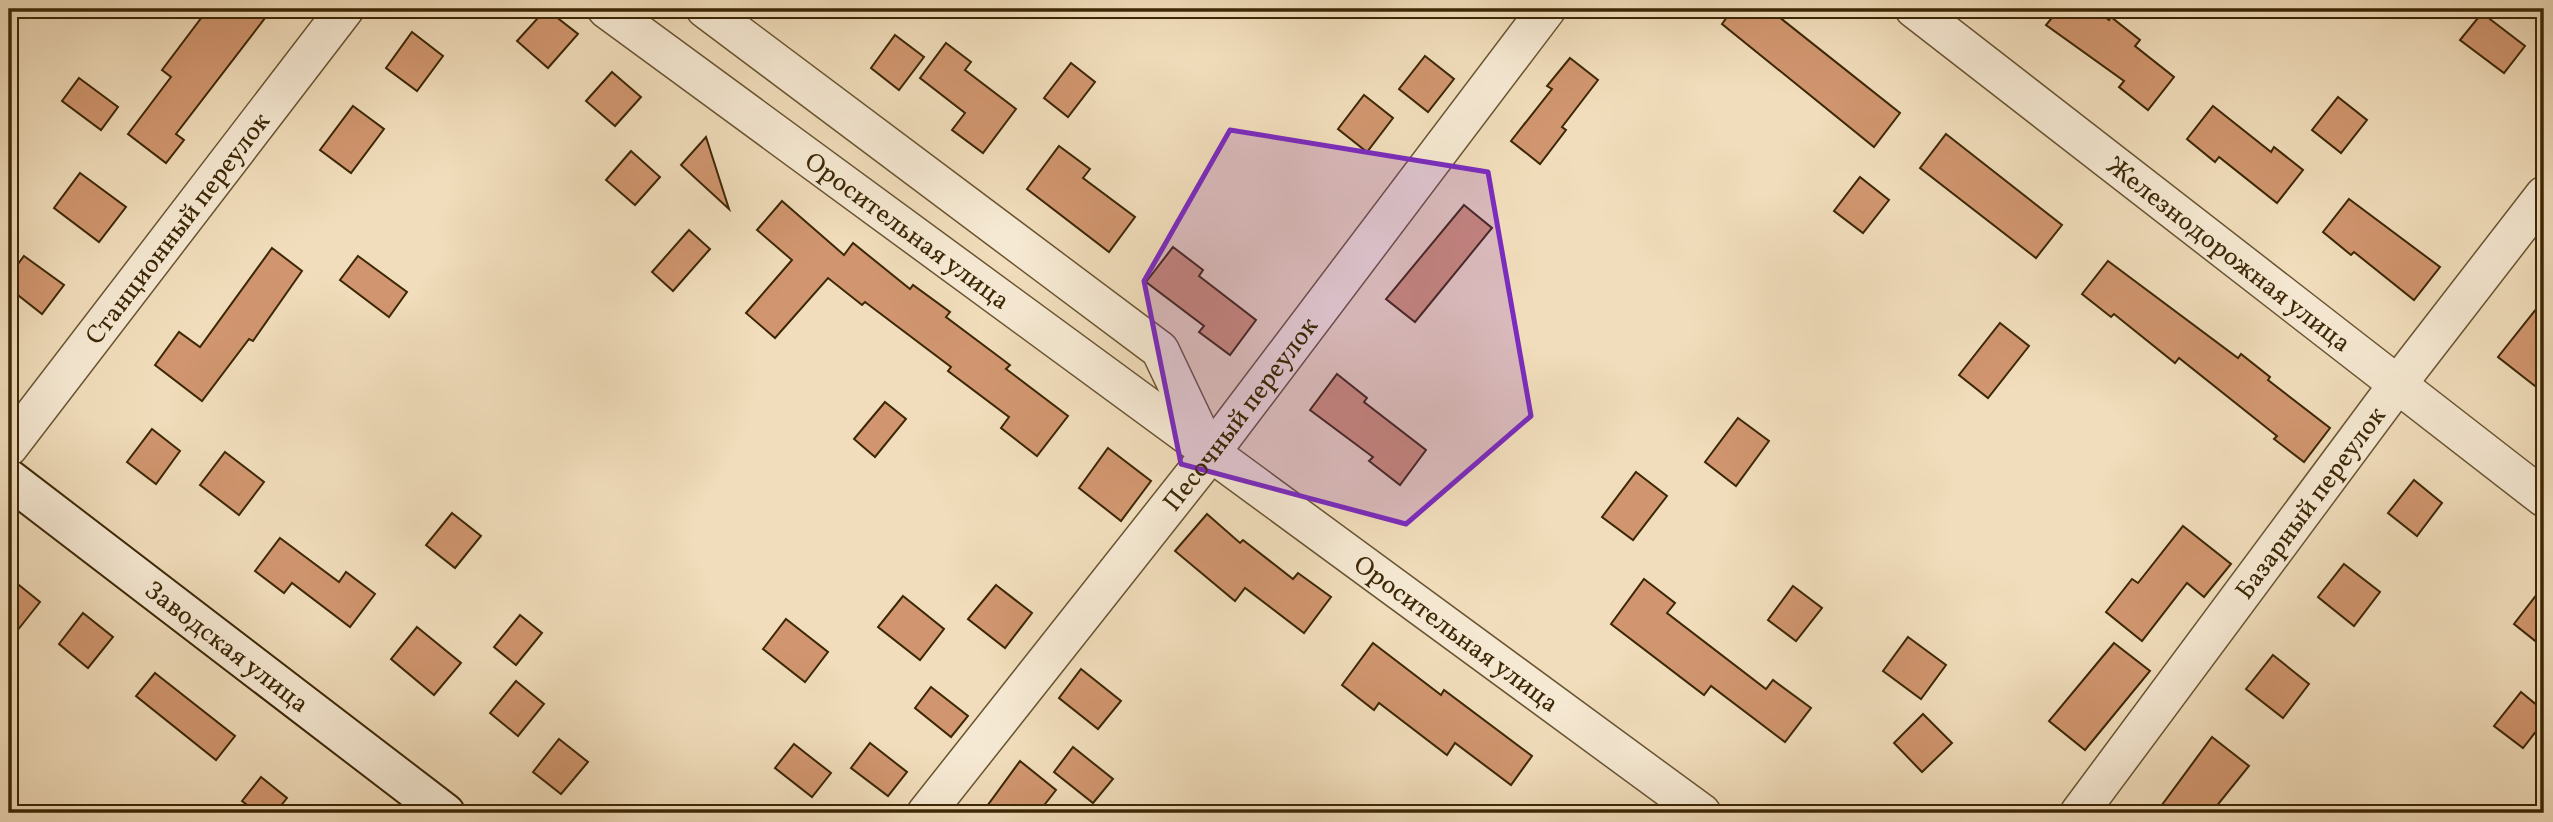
<svg xmlns="http://www.w3.org/2000/svg" width="2553" height="822" font-family="Vollkorn,serif">
	<rect width="100%" height="100%" fill="#f1ddbb"/>
	<filter id="stains"><feTurbulence type="fractalNoise" baseFrequency=".00286" numOctaves="4"/><feColorMatrix values="0 0 0 0 .2 0 0 0 0 .09 0 0 0 0 .02 0 0 0 .5 -.17"/></filter>
	<radialGradient id="worn" r=".72"><stop offset=".6" stop-color="#630" stop-opacity="0"/><stop offset="1" stop-color="#630" stop-opacity=".3"/></radialGradient>
	<g fill="#d1966f" stroke="#3c2705" stroke-width="2">
		<polygon points="208,9 272,9 176,134 184,140 166,163 128,134 171,77 162,70"/>
		<polygon points="546,9 578,34 548,68 517,41"/>
		<polygon points="1733,9 1769,9 1900,113 1874,147 1722,24"/>
		<polygon points="2059,9 2095,9 2109,20 2111,17 2140,40 2135,46 2174,77 2148,110 2119,87 2124,81 2046,25"/>
		<polygon points="2482,13 2525,46 2504,73 2460,40"/>
		<polygon points="412,32 443,56 417,91 386,68"/>
		<polygon points="895,35 924,57 899,90 871,68"/>
		<polygon points="946,43 971,62 965,70 1016,109 983,153 952,130 965,113 920,78"/>
		<polygon points="1425,56 1454,79 1428,112 1399,89"/>
		<polygon points="1570,58 1598,80 1562,127 1566,130 1540,164 1511,141 1552,89 1547,86"/>
		<polygon points="1071,63 1095,82 1068,117 1044,98"/>
		<polygon points="612,72 641,97 615,126 586,101"/>
		<polygon points="79,78 118,107 101,130 62,101"/>
		<polygon points="1364,95 1393,118 1367,152 1338,129"/>
		<polygon points="2338,97 2367,120 2341,153 2312,130"/>
		<polygon points="353,106 384,129 351,173 320,150"/>
		<polygon points="2213,106 2271,152 2274,147 2303,170 2277,203 2219,157 2215,162 2187,139"/>
		<polygon points="1946,134 2062,225 2036,258 1920,168"/>
		<polygon points="706,137 729,209 681,165"/>
		<polygon points="1059,146 1090,169 1083,178 1135,217 1109,252 1027,189"/>
		<polygon points="631,151 660,177 635,205 606,180"/>
		<polygon points="80,173 126,207 99,242 54,208"/>
		<polygon points="1860,177 1889,200 1863,233 1834,211"/>
		<polygon points="2349,199 2440,267 2414,300 2354,252 2351,255 2323,232"/>
		<polygon points="782,201 844,255 853,243 910,289 913,285 950,312 946,317 1010,365 1006,369 1068,416 1037,456 1001,428 1009,417 948,371 951,367 865,302 862,305 828,278 775,338 746,313 792,260 757,230"/>
		<polygon points="1464,205 1492,228 1415,322 1386,299"/>
		<polygon points="689,230 710,249 673,291 652,272"/>
		<polygon points="1173,247 1203,270 1199,276 1256,320 1230,355 1199,332 1204,326 1146,282"/>
		<polygon points="272,248 302,271 253,341 249,339 202,401 155,365 179,332 200,347"/>
		<polygon points="24,256 64,285 42,314 9,288 9,276"/>
		<polygon points="358,256 407,292 389,317 340,280"/>
		<polygon points="2108,261 2238,358 2241,354 2270,377 2268,380 2330,428 2304,462 2274,439 2277,436 2179,358 2175,363 2114,314 2111,317 2082,294"/>
		<polygon points="2544,299 2544,393 2498,357"/>
		<polygon points="2000,323 2029,346 1988,398 1959,375"/>
		<polygon points="1337,374 1367,398 1364,402 1426,450 1400,485 1369,461 1373,457 1310,410"/>
		<polygon points="885,402 906,419 875,457 854,439"/>
		<polygon points="1738,418 1769,441 1736,486 1705,462"/>
		<polygon points="152,429 180,451 156,484 127,462"/>
		<polygon points="1108,448 1151,481 1121,521 1079,488"/>
		<polygon points="225,452 264,482 239,515 200,485"/>
		<polygon points="1636,472 1667,496 1633,540 1602,517"/>
		<polygon points="2414,480 2442,503 2417,536 2388,513"/>
		<polygon points="452,513 481,536 455,568 426,545"/>
		<polygon points="1207,514 1240,543 1243,540 1293,579 1298,573 1331,597 1304,633 1245,588 1235,601 1175,551"/>
		<polygon points="2183,526 2231,564 2204,597 2187,583 2142,641 2106,612 2132,579 2138,583"/>
		<polygon points="280,538 339,582 346,572 375,594 350,627 292,583 284,593 255,571"/>
		<polygon points="2344,564 2380,592 2354,626 2318,597"/>
		<polygon points="9,577 40,602 9,641"/>
		<polygon points="1644,579 1675,603 1667,613 1766,689 1773,680 1811,708 1785,742 1711,686 1704,695 1611,624"/>
		<polygon points="996,585 1032,613 1005,648 968,619"/>
		<polygon points="2544,585 2544,648 2514,624"/>
		<polygon points="1793,586 1822,608 1796,641 1768,620"/>
		<polygon points="903,596 944,629 920,660 878,627"/>
		<polygon points="83,613 113,637 88,668 59,644"/>
		<polygon points="520,615 542,633 516,665 494,647"/>
		<polygon points="786,619 828,652 805,682 763,649"/>
		<polygon points="417,627 461,663 434,695 391,659"/>
		<polygon points="1908,637 1946,665 1921,699 1883,671"/>
		<polygon points="1373,643 1441,695 1444,690 1532,756 1511,785 1455,743 1447,755 1379,703 1374,710 1342,685"/>
		<polygon points="2114,643 2150,671 2085,750 2049,721"/>
		<polygon points="2273,655 2309,684 2283,718 2246,689"/>
		<polygon points="1081,669 1121,701 1098,729 1059,698"/>
		<polygon points="155,673 235,736 216,760 136,696"/>
		<polygon points="516,681 544,704 518,736 490,713"/>
		<polygon points="931,687 968,716 951,737 915,708"/>
		<polygon points="2521,692 2544,711 2544,721 2523,748 2494,726"/>
		<polygon points="1923,714 1952,743 1922,772 1894,743"/>
		<polygon points="2212,737 2249,766 2211,813 2156,813"/>
		<polygon points="559,739 588,762 561,794 533,772"/>
		<polygon points="870,743 907,772 888,796 851,768"/>
		<polygon points="794,744 831,773 812,797 775,768"/>
		<polygon points="1073,747 1113,779 1093,803 1054,772"/>
		<polygon points="1020,761 1056,790 1038,813 982,813"/>
		<polygon points="261,777 287,798 275,813 258,813 242,801"/>
	</g>
	<g fill="none" stroke-linecap="round" stroke-linejoin="round">
		<g stroke="#695432" stroke-width="40">
			<g id="street">
				<path id="s1" d="M 606,9 L 1702,813"/>
				<polyline points="705,9 1160,350 1207,449"/>
				<path id="s2" d="M 1914,9 L 2544,498"/>
				<path id="s3" d="M 9,447 L 345,9"/>
				<path id="s4" d="M 926,813 L 1210,454 L 1547,9"/>
				<path id="s5" d="M 2079,813 L 2397,385 L 2544,195"/>
			</g>
		</g>
		<g stroke="#3c2705" stroke-width="42">
			<g id="secondary">
				<path id="s6" d="M 9,479 L 445,813"/>
			</g>
		</g>
		<use href="#street" stroke="#f6e9d3" stroke-width="37"/>
		<use href="#secondary" stroke="#f6e9d3" stroke-width="38"/>
	</g>
	<path fill="#7b2cbf" fill-opacity="0.2" stroke="#7b2cbf" stroke-width="5" stroke-linejoin="round" d="M 1230,130 L 1488,172 L 1531,416 L 1406,524 L 1181,464 L 1144,281 Z"/>
	<g text-anchor="middle" stroke-width="6" stroke-linejoin="round" paint-order="stroke">
		<g font-size="26" fill="#3c2705" stroke="#f6e9d3">
			<text dy="9" stroke="none"><textPath href="#s3" startOffset="276">Станционный переулок</textPath></text>
			<text dy="9" stroke="none"><textPath href="#s1" startOffset="374">Оросительная улица</textPath></text>
			<text dy="9" stroke="none"><textPath href="#s2" startOffset="399">Железнодорожная улица</textPath></text>
			<text dy="9" stroke="none"><textPath href="#s4" startOffset="508">Песочный переулок</textPath></text>
			<text dy="9" stroke="none"><textPath href="#s5" startOffset="387">Базарный переулок</textPath></text>
			<text dy="9" stroke="none"><textPath href="#s1" startOffset="1055">Оросительная улица</textPath></text>
			<text dy="9" stroke="none"><textPath href="#s6" startOffset="275">Заводская улица</textPath></text>
		</g>
	</g>
	<rect width="2553" height="822" fill="none" stroke="#f1ddbb" stroke-width="35"/>
	<rect x="10" y="10" width="2532" height="801" fill="none" stroke="#3c2705" stroke-width="3.5"/>
	<rect x="18" y="18" width="2518" height="787" fill="none" stroke="#3c2705" stroke-width="2"/>
	<rect width="100%" height="100%" filter="url(#stains)"/>
	<rect width="100%" height="100%" fill="url(#worn)"/>
</svg>
